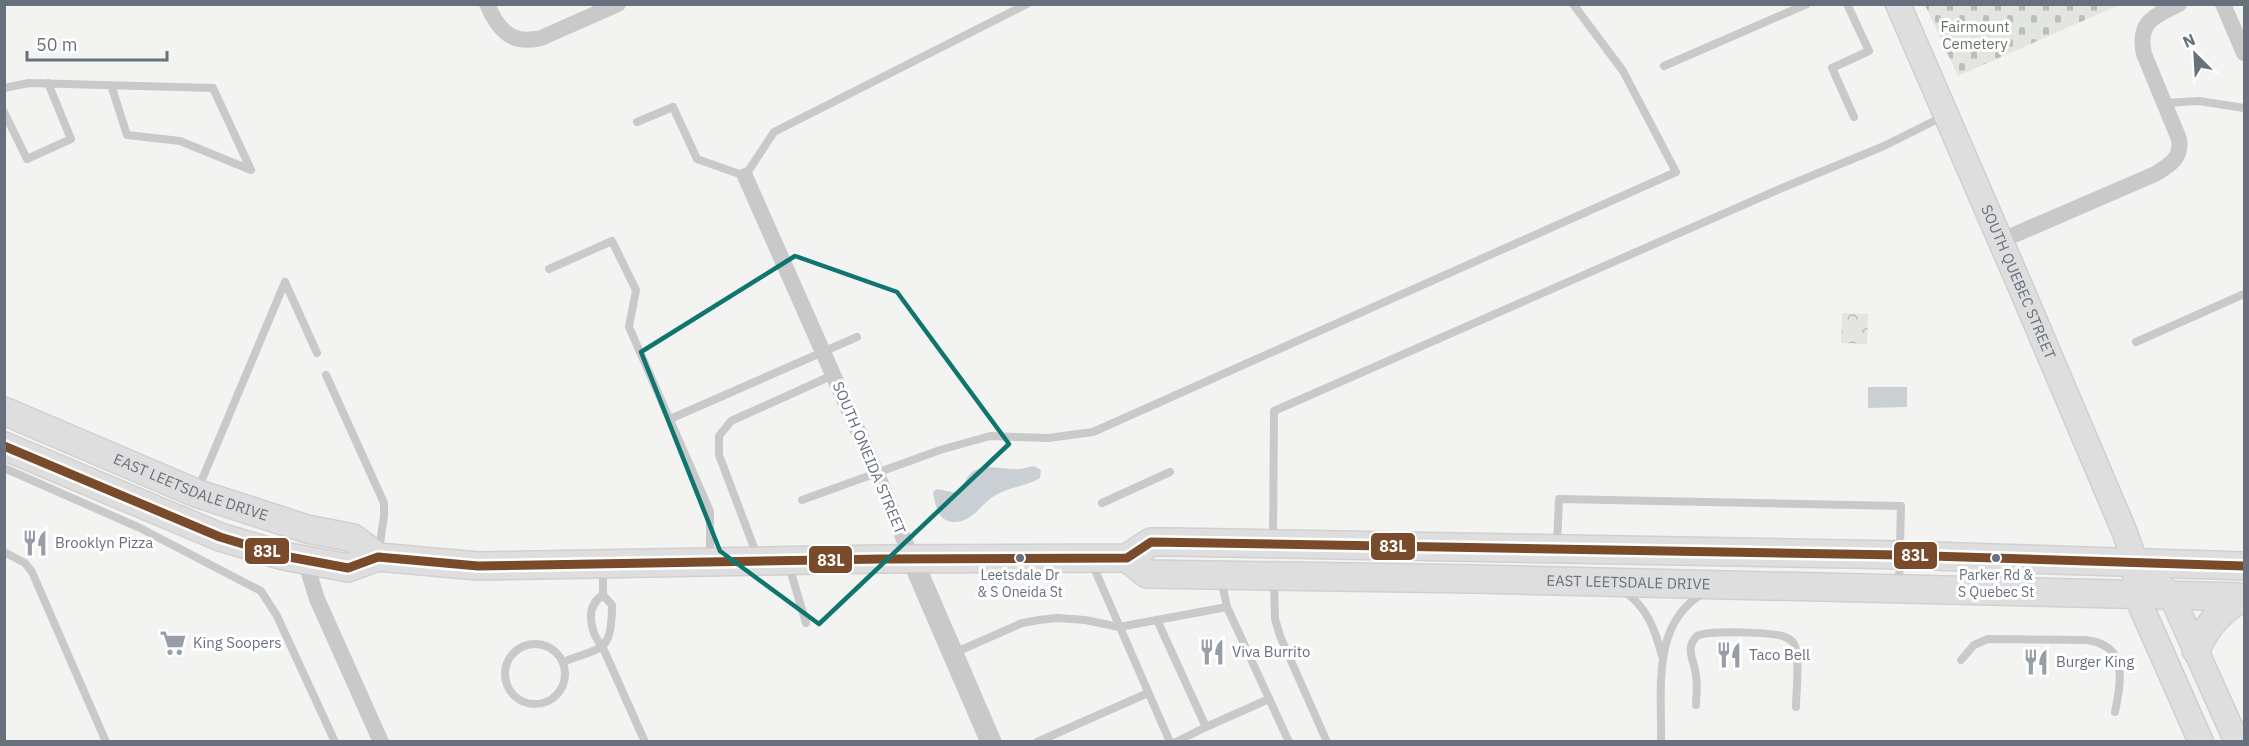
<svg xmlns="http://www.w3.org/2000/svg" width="2249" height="746" font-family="'IBM Plex Sans',sans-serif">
	<defs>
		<pattern id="cemetery-stones" width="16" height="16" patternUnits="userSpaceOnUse" patternTransform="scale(1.5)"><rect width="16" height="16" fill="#e2e5e0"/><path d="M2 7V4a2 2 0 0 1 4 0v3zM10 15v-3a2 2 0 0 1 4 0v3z" fill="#bbbebb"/></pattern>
		<pattern id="park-crowns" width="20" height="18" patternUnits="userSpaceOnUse" patternTransform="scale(1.5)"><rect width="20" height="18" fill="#e2e5e0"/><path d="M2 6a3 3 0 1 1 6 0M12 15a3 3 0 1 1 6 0" fill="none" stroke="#bbbebb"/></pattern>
	</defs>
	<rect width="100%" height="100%" fill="#f3f3f2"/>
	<polygon fill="url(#cemetery-stones)" points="1925,5 2119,5 1958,76"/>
	<polygon fill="url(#park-crowns)" points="1842,313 1868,314 1867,344 1841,343"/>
	<g fill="#c9cfd2">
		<polygon points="1868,387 1907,387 1907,407 1868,408"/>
		<path d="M 1034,466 L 1041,470 L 1040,478 C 1027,486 1010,487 996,495 C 981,503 973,523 953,522 C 938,521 936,506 933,494 L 934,491 L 937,489 L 957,493 C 964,488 964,479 971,473 C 983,463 1000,469 1014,469 C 1021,470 1027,467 1034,466 Z"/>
	</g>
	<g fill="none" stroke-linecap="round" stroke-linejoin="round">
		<g stroke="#cfcfd0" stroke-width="27">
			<g id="secondary">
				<path id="s1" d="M 1898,4 L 2021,288 L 2125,533 L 2135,562 L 2136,595 L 2201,742"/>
				<polyline points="2135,562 2171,595 2237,742"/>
			</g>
		</g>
		<g stroke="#d0d0d1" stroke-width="30">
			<g id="primary">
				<path id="s2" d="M 4,411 L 196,493 L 307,529 L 353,538 L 378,557"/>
				<polyline points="4,446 220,537 284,556 348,568 378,557 478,566 882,559 1127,558 1151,542 1170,542 1900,555 2244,566"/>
				<path id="s3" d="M 1127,558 L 1147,574 L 1475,579 L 2244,597"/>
				<path d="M 2196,650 C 2206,626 2221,609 2244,597"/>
			</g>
		</g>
		<g stroke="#c9c9ca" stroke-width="8">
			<polyline points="1847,4 1869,51 1832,68 1854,117"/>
			<polyline points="1664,66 1807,4"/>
			<polyline points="4,88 29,83 213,88 251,170 180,141 127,135 111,85"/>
			<polyline points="2165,103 2199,101 2244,108"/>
			<polyline points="4,112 27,159 71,139 48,83"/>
			<polyline points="637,122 673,107 697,159 745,176 774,132 1027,4"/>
			<polyline points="549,269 612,241 636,290 629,327 710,511 710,558"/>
			<polyline points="285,282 317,353"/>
			<polyline points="2136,342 2244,294"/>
			<polyline points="326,375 384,503 384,516 379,550"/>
			<polyline points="670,419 857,337"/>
			<polyline points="4,468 140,528 261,591 277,616 335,742"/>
			<polyline points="198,489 285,282"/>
			<polyline points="802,500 940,450 990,436 1048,438 1093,432 1676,172 1623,71 1573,4"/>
			<polyline points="1102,503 1170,472"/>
			<polyline points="1273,539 1274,411 1782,188 1884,146 1944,116"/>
			<polyline points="1557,545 1559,499 1901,506 1899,586"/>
			<polyline points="4,552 25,563 32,572 106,742"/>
			<polyline points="758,558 719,455 719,436 731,421 833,375"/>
			<polyline points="1091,561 1170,742"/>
			<polyline points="789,566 806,623"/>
			<polyline points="1221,579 1227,607 1289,742"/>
			<polyline points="1274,579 1275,619 1280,636 1327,742"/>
			<path d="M 1622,590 C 1647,606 1655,629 1662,656"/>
			<path d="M 603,595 C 584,607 590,632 603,648 L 645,742"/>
			<polyline points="1157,620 1206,727 1176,742"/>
			<circle cx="535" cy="674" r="30"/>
			<polyline points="954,653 1022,623 1039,620 1057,618 1085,620 1119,627 1227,607"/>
			<path d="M 1961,660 L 1974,645 L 1988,639 L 2086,640 C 2129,645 2121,681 2115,712"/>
			<path d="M 563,662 C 602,646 612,654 612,605 L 603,595 L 603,567"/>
			<path d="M 1696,705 C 1696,696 1698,686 1696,676 C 1695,661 1684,649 1697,636 C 1707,630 1774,632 1785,637 C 1790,639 1794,642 1795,646 C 1800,658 1796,693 1796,707"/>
			<polyline points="1206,727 1269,699"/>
			<polyline points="1037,742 1148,693"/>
			<path d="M 1661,742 C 1662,690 1651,622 1704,593"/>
		</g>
		<g stroke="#c9c9ca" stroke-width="16">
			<path d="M 487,4 C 498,30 511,45 541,38 L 618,4"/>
			<polyline points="2223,4 2244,53"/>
			<polyline points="745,176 877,474 912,559"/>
			<path d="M 2000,241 L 2155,174 C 2170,165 2182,158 2179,139 L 2144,54 C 2137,22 2154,16 2179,4"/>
			<polyline points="309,561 308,570 317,599 381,742"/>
		</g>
		<polyline stroke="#c9c9ca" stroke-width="21" points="912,559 991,742"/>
		<use href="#secondary" stroke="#dedede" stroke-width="24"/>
		<use href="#primary" stroke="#dedede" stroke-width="27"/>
		<g stroke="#fff" stroke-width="14">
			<polyline id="bus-1" points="4,446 220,537 284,556 348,568 378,557 478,566 882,559 1127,558 1151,542 1900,555 2244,566"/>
		</g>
		<use href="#bus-1" stroke="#7a4b2a" stroke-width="9"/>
	</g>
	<path fill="none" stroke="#0f766e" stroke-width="4.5" stroke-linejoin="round" d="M 795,256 L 897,292 L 1009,444 L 819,624 L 720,551 L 641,352 Z"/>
	<defs>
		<g id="restaurant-bare" transform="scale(2.07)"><path d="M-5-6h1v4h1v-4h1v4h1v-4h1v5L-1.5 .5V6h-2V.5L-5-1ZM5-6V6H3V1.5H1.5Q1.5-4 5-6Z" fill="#989ea7" stroke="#fff" stroke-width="2.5" paint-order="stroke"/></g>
		<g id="supermarket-bare" transform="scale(2.07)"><path d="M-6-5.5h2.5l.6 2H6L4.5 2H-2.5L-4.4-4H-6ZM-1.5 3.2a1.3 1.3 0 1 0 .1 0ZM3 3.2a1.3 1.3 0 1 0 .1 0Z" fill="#989ea7" stroke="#fff" stroke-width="2.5" paint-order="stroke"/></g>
	</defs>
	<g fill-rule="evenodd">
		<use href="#restaurant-bare" x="35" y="543"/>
		<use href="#supermarket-bare" x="173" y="643"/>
		<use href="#restaurant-bare" x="1212" y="652"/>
		<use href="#restaurant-bare" x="1729" y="655"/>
		<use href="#restaurant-bare" x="2036" y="662"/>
	</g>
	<g fill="#67717e" stroke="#fff" stroke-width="2">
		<circle cx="1020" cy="558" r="5"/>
		<circle cx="1996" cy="558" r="5"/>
	</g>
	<g text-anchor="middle" stroke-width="6" stroke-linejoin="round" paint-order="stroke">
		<g font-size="14" fill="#67717e" stroke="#fff">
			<text x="1020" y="580">Leetsdale Dr<tspan x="1020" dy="17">&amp; S Oneida St</tspan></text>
			<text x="1996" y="580">Parker Rd &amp;<tspan x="1996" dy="17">S Quebec St</tspan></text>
		</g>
		<g font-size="15" fill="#677665" stroke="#fff">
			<text x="1975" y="32">Fairmount<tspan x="1975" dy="17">Cemetery</tspan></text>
		</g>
		<g font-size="15" fill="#67717e" stroke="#fff">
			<text dy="5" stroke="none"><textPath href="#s1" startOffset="303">SOUTH QUEBEC STREET</textPath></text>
			<text transform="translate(869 458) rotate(67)" y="5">SOUTH ONEIDA STREET</text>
			<text dy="5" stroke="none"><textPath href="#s2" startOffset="202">EAST LEETSDALE DRIVE</textPath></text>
			<text dy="5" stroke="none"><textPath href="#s3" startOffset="507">EAST LEETSDALE DRIVE</textPath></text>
		</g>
		<g font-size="15" fill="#67717e" stroke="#fff" text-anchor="start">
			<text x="55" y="548">Brooklyn Pizza</text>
			<text x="193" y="648">King Soopers</text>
			<text x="1232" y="657">Viva Burrito</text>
			<text x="1749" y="660">Taco Bell</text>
			<text x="2056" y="667">Burger King</text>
		</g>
	</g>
	<g stroke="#fff" stroke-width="2">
		<rect x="1370" y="532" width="46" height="29" rx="6" fill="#7a4b2a"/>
		<rect x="244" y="537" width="46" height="28" rx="6" fill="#7a4b2a"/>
		<rect x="1893" y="541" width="45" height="29" rx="6" fill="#7a4b2a"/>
		<rect x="808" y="545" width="45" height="29" rx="6" fill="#7a4b2a"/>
	</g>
	<g font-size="16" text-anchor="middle" font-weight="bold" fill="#fff">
		<text x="1393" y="552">83L</text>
		<text x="267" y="557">83L</text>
		<text x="1915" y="561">83L</text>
		<text x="831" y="566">83L</text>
	</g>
	<rect width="2249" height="746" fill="none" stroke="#67717e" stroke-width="12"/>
	<g transform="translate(2195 54) rotate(336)" stroke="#ffffff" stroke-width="4.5" paint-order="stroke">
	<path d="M0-4.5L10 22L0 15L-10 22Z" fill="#67717e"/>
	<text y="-9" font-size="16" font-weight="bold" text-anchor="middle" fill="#67717e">N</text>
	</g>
	<path d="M27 51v9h140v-9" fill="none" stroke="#67717e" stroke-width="3"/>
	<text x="36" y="51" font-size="18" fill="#67717e" stroke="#ffffff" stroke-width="4.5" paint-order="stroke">50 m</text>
</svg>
